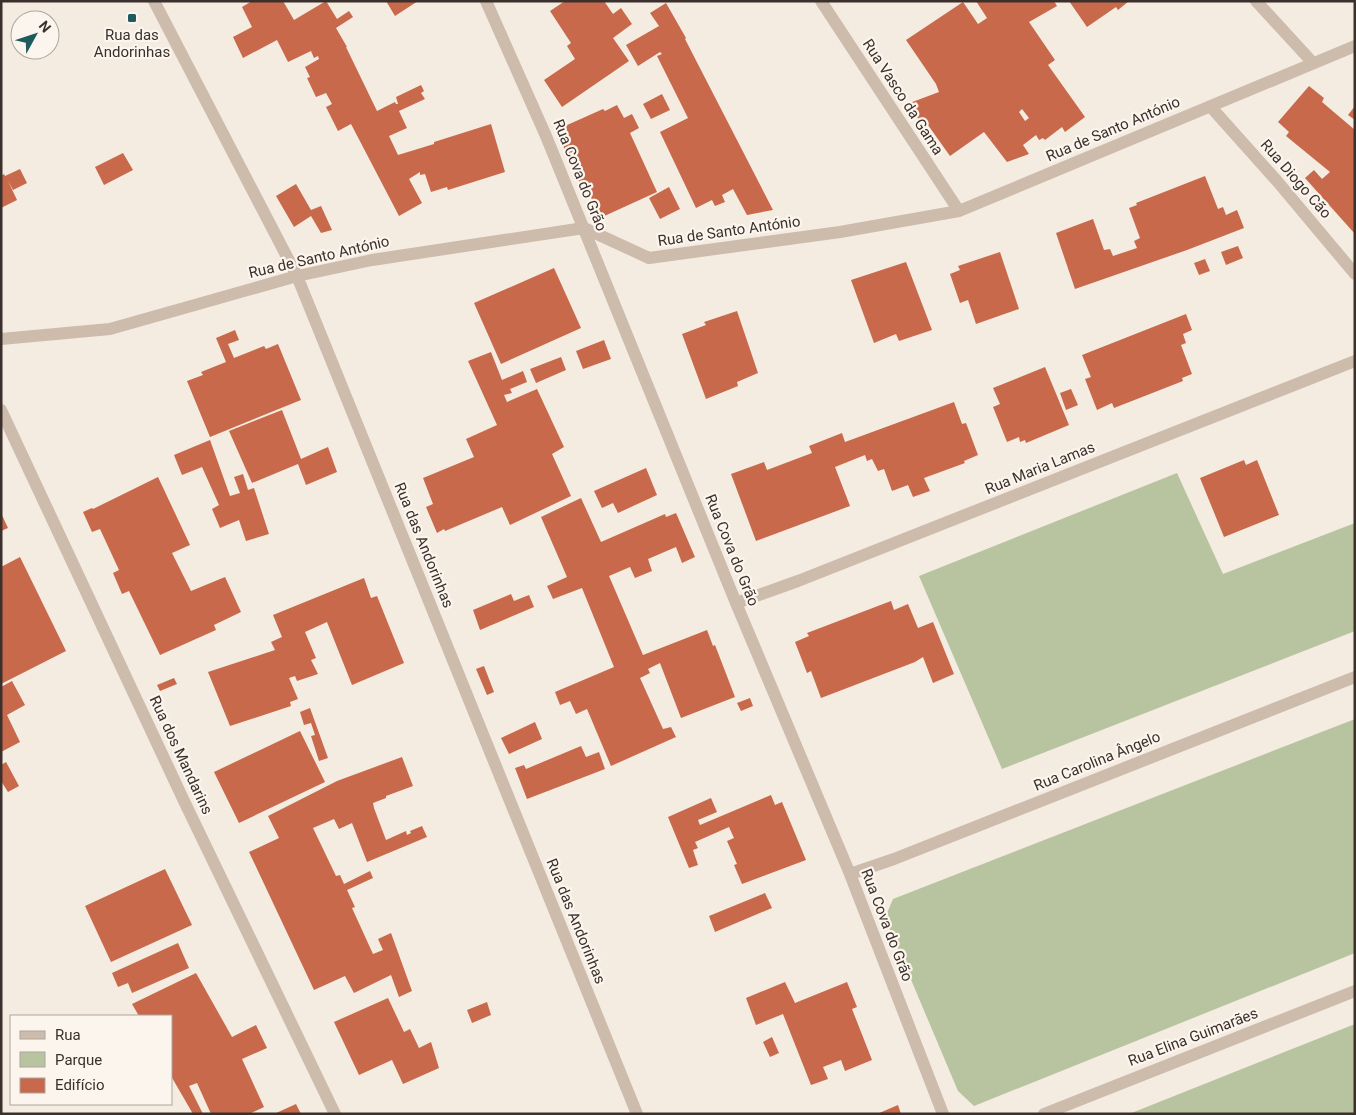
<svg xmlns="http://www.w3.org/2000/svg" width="1356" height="1115" font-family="Roboto,sans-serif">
  <rect width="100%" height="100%" fill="#f4ebe1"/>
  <path fill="#b8c4a0" d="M1177,473L1223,574L1355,523V631L1002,769L919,576Z
    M1355,719V953L974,1106L958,1091L885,918L893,899Z
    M1355,1024V1114H1129Z"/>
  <path fill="#c8694b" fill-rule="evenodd" d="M252,1H283L294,20L326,1L337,19L349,11L353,17L336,28L347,47H346L377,111L395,102L396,104H398L396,97L421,85L424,91L421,93L425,99L399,111L407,128L389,136L398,155L434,144V142L491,124L505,172L448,190L447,187L431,192L425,174L420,175V172L409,179L422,203L399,216L351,124L338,131L326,107L332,104L326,93L316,97L307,78L310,77L305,67L319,59L318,56L314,58L311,51L288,62L277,40L243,58L233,37L252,27L242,7Z
    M386,1H418L395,16Z
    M565,1H604L613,14L621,8L632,24L613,38L629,61L562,107L544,80L575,59L567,46L571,43L550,11Z
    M976,1H1054L1057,6L1029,22L1055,60L1048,65L1085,117L1065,132L1062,127L1045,140L1043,138L1039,140L1036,135L1023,145L1029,154L1007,162L984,132L950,156L923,118L920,121L907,104L939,92L936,84L906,40L963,2L978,24L987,18ZM1022,109L1029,118L1025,121L1019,112Z
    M1069,1H1129L1118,10L1116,7L1087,27Z
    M666,3L686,38L685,39L773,210L747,215L733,189L722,195L725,202L715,206L712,200L696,208L660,132L688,118L657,56L662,54L660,52L638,66L626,45L659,26L650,13Z
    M1309,86L1324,98L1322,102L1355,130V234L1305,178L1314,170L1322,179L1330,172L1286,136L1289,132L1278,122Z
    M662,94L670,110L651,119L643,104Z
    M617,105L624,118L632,114L639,128L630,133L657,192L600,218L587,188L583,190L556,130L603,109L605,111Z
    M1355,106V120L1348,115Z
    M123,153L133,170L104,185L95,167Z
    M20,169L27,183L13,190L8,181L17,200L1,208V176L4,174L5,176Z
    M1205,176L1218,209L1223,207L1226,215L1237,210L1244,228L1187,250L1075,289L1056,233L1093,219L1104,250L1110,249L1113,256L1137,248L1134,241L1140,238L1129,208L1137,205L1136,203Z
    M296,184L311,210L321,206L332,230L321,233L311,216L294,227L276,196Z
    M669,187L680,209L660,219L649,198Z
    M1238,246L1243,258L1226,265L1221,252Z
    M1000,252L1019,309L976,324L968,300L960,303L950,274L960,270L958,266Z
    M1205,259L1210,271L1199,275L1194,263Z
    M906,262L932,330L899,341L896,334L874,343L851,280Z
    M554,268L581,328L501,364L474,303Z
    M737,311L758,373L737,382L738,386L706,399L682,334L706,325L704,322Z
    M1186,314L1192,330L1183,334L1186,343L1181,345L1192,374L1182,378L1183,381L1114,408L1112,403L1097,410L1085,379L1091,377L1082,355Z
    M235,330L239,340L228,344L234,358L264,346L266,349L278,344L301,400L210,437L187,381L203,375L201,372L226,362L216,338Z
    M604,340L611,359L583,369L576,351Z
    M491,352L502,380L523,371L527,382L510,389L512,393L504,395L507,402L537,389L564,447L552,454L571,496L510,525L502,507L445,531L444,529L437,533L426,507L433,504L423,478L474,457L466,439L497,425L468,361Z
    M561,357L566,370L536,383L530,369Z
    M1045,367L1069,425L1026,443L1025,440L1020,442L1019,437L1007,442L993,407L1000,404L993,388Z
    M1071,389L1078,405L1066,410L1060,393Z
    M954,402L962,424L966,423L978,455L964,461L965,463L924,478L930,491L913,497L908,485L892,491L884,469L878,471L872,459L867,461L865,455L835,467L850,506L756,541L731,474L764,462L767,470L812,453L809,446L842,433L845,442Z
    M282,410L301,459L328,447L337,472L306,485L298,464L252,483L229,431Z
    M210,440L230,496L240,493L234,477L243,474L248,490L254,488L269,534L246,541L239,520L220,528L212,509L219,505L202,467L182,475L174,455Z
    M1244,460L1246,465L1257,460L1279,515L1224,537L1200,478Z
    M646,468L657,495L618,513L613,503L602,508L594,491Z
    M158,477L190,545L172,553L191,591L225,577L241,612L214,625L216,630L160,655L129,591L122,594L113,573L119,570L100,529L92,532L83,512L92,508L93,509Z
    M581,498L601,542L665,514L666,517L676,513L695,557L682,563L676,547L648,559L652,571L635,578L630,567L609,576L643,655L707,630L713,646L715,645L735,697L681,718L660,663L648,669L650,673L640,678L663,729L671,727L676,737L611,766L587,709L576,714L570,701L560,705L555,692L614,667L582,588L553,599L547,586L567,577L541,517Z
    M1,513L8,528L1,531Z
    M20,557L66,651L1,684V567Z
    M364,578L371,598L377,596L404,663L352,685L327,622L305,632L316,658L311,660L318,674L297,681L295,676L289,678L298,699L290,702L291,706L230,726L208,672L275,650L271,642L282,637L273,615Z
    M511,594L514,601L529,595L534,607L480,630L473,610Z
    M891,601L894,610L908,604L918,628L933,622L954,674L933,683L923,657L915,662L821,698L811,671L807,673L795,642L809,636L807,633Z
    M484,666L494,692L487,695L476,669Z
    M174,678L177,684L160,691L157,685Z
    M12,681L25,705L7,715L20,742L1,752V687Z
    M750,698L753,706L741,711L737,703Z
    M310,708L328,758L319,761L311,736L315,735L311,723L304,725L300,712Z
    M535,722L542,739L509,754L501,738Z
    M300,731L325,782L239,823L214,772Z
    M581,746L586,757L599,752L605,769L527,799L515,768L524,765L526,769Z
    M402,757L413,786L386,796V798L373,803L374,808L386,840L406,831L407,835L411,833L410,831L422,826L427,837L367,862L352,823L339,829L334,819L313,828L336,876L340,875L344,884L370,871L373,878L347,890L355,907L352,908L373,954L383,950L378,939L391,933L412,991L399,997L391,975L354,993L345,976L314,990L249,852L279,838L268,816L337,781Z
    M6,762L19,786L8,792L1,781V765Z
    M771,795L775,805L782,802L806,860L742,884L734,865L737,864L727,841L734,838L729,827L695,842L698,848L693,850L698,865L689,868L668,817L711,798L717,812L698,820L700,825Z
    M165,869L192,925L111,962L85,906Z
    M765,893L772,908L715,932L709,916Z
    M178,943L189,968L132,993L128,983L118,987L112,973Z
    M196,973L232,1037L256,1025L267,1048L242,1059L264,1107L249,1114H211L197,1083L189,1086L203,1114H193L171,1076V1016H139L132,1004Z
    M785,982L795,1003L847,982L857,1007L852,1009L872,1060L845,1071L841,1060L823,1067L828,1079L811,1085L783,1014L756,1025L746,998Z
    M388,998L404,1032L410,1029L419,1048L431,1042L439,1068L403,1084L392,1060L359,1075L334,1022Z
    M487,1002L491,1015L472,1023L467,1010Z
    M772,1037L779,1053L770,1057L763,1042Z
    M296,1104L301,1114H274Z
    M898,1105L901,1114H877Z"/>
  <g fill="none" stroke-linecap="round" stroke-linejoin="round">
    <path stroke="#cdbbac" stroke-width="12" d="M154,1L297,276L637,1114
      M486,1L546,136L736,603L850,874L943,1114
      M821,1L959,211
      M1256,1L1313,63
      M1210,106L1277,181L1355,274
      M1,339L110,329L297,276L372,260L584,228L649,258L840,232L959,211L1355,46
      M1,410L184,801L335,1114
      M736,603L798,581L1355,361
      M850,874L894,859L1355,677
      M1044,1114L1355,991"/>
  </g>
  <rect fill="#1f5a5e" stroke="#fbf5ee" stroke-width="2" x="127" y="13" width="10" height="10" rx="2.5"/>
  <g text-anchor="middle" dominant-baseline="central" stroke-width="4.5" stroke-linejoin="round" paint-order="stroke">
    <g font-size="15" fill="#3b302b" stroke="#fbf5ee">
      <text x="132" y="35">Rua das<tspan x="132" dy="17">Andorinhas</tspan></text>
    </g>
    <g font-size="15" fill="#3b302b" stroke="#fbf5ee">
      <text transform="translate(903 97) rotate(57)">Rua Vasco da Gama</text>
      <text transform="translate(1113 129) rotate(-23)">Rua de Santo António</text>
      <text transform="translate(580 175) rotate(68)">Rua Cova do Grão</text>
      <text transform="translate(1296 179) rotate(49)">Rua Diogo Cão</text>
      <text transform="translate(729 231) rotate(-8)">Rua de Santo António</text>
      <text transform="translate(319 257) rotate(-13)">Rua de Santo António</text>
      <text transform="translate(1040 468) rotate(-22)">Rua Maria Lamas</text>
      <text transform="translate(424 545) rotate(68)">Rua das Andorinhas</text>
      <text transform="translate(732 550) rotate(68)">Rua Cova do Grão</text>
      <text transform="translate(181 755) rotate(65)">Rua dos Mandarins</text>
      <text transform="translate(1097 761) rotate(-22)">Rua Carolina Ângelo</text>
      <text transform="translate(576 921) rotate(68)">Rua das Andorinhas</text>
      <text transform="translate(887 925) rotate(69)">Rua Cova do Grão</text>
      <text transform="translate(1193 1037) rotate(-21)">Rua Elina Guimarães</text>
    </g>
  </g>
  <rect width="1356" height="1115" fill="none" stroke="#3b302b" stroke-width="5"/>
  <rect x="10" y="1015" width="162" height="90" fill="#fbf5ee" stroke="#aea6a0"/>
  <rect x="20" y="1031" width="25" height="8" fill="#cdbbac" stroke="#aea6a0"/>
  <text x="55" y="1040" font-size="15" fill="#3b302b">Rua</text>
  <rect x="20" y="1052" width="25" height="15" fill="#b8c4a0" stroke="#aea6a0"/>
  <text x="55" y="1065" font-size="15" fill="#3b302b">Parque</text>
  <rect x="20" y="1078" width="25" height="15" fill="#c8694b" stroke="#aea6a0"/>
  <text x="55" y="1090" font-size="15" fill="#3b302b">Edifício</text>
  <g transform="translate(35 35) rotate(50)"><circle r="24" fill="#fbf5ee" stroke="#aea6a0"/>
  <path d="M0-4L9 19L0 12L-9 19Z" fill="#1f5a5e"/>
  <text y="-8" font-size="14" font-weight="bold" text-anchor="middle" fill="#3b302b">N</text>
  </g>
</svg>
